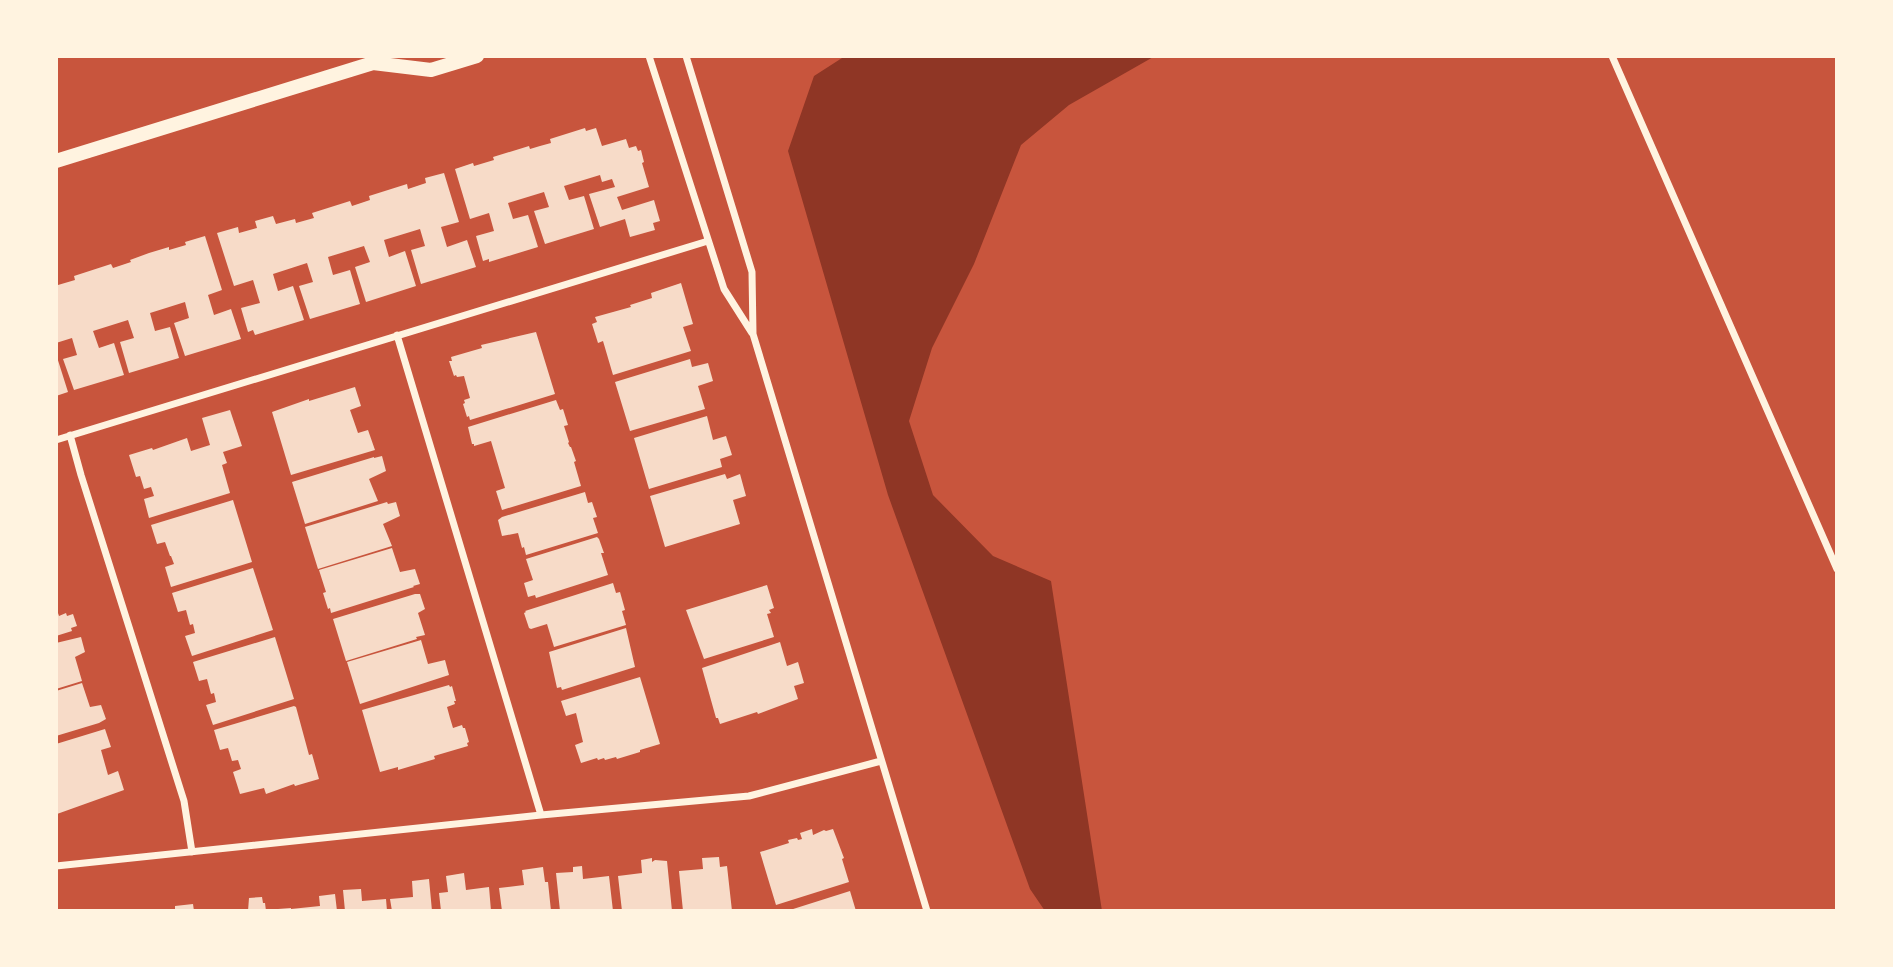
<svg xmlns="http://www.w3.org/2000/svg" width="1893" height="967" font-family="'Exo 2',sans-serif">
  <rect width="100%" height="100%" fill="#c8553d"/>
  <path fill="#8f3625" d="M849,56H1155L1069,105L1021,145L974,264L932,348L909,421L933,495L993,556L1051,581L1102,911H1045L1030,889L888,495L788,151L814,76L842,58Z"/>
  <path fill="#f7dbc8" d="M585,128L586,131L596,128L602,146L626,139L629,148L636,146L638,151L641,150L644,162L642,163L649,187L617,197L622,210L654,200L660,221L653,223L655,230L630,237L625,219L600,227L589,194L615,187L612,179L602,182L600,175L564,186L569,200L584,196L594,229L545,244L534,211L549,207L544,192L508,203L513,219L528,215L538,247L489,262V259L483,261L476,236L494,231L489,213L470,219L455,169L473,163L474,166L494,160L493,157L529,146L530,149L540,146L551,143L550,139Z
    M444,173L459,222L441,227L447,247L467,240L476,267L421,284L411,250L425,246L420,229L384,240L389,257L405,251L416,286L366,302L355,267L370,262L364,246L328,257L333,275L350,270L360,304L310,319L299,286L313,282L307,263L273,274L278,291L293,286L304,320L255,335L253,330L248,332L241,308L260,303L253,280L234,286L217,233L238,227L239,233L257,228L255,221L273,216L276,224L295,219L296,223L314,218L312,213L350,201L352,206L370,200L369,196L407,184L408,189L426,183L425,178Z
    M205,236L222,290L208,295L214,315L231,309L241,339L185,356L174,323L189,318L185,302L166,308L150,313L155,331L170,327L179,358L129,373L120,342L134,338L128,320L93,331L99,348L114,343L124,375L74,390L63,359L77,355L72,338L56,343V280L58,285L75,280L74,276L111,264L113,268L131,262L130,260L149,253L169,247V250L186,245L185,242Z
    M681,283L693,324L683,327L691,351L613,375L603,341L598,343L592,324L597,322L595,317L631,307L630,305L652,298L651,293Z
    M536,332L555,394L470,420L469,416L467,417L463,404L465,403L464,400L470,398L464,376L457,377L456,375L454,376L449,361H452L451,357L482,348L481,345Z
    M56,354L68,392L56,396Z
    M690,359L692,367L708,363L713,381L698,386L705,409L630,431L615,382Z
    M355,387L361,406L350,410L358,433L368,430L375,450L291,475L272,412L309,399V401Z
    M556,400L560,410L563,409L568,425L564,426L569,442L568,443L570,447H571L576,461L574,462L581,486L502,510L496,491L505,488L491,441L474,446V444H472L468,427Z
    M230,410L242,446L223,452L227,463L222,465L230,493L149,518L144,499L154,496L151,487L144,489L140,476L136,477L129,455L152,448L153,450L187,438L191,451L210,445L202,418Z
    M707,416L713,440L726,436L732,455L720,459L722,467L649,489L634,438Z
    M382,456L386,471L369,479L378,501L305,524L292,482L374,457V458Z
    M725,474L727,479L740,474L746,496L733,500L740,524L665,547L650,496Z
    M585,492L588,503L592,502L597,517L593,518L598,533L526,555L524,547L522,548L518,533L502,536L498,520L502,517Z
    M233,500L252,562L171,587L165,567L174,564L171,556H170L165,542L157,544L151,525Z
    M387,502L388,504L396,502L400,516L383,524L392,546L318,569L305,527Z
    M597,537L599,539L604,553H601L608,575L536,598L535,595L528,597L524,583L533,580L526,559Z
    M392,548L400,572L415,569L420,584L413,586L414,587L331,613L330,608L328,609L323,593L326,592L319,570Z
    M253,568L273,630L192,656L185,636L195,633L193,624L190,625L186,610L178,612L172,593Z
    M613,583L616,593L620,592L625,610L622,611L626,625L554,647L547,624L531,629L529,628L524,613L526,612L525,611Z
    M767,585L774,608L769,610L771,613L767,614L774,637L704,659L686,610Z
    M415,594H420L425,609L418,613L425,635L416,637L417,639L346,661L333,619Z
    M56,607L59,616L66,613L67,616L73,614L77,626L71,628L72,631L56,636Z
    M626,628L635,667L562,690L561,687L557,688L549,652Z
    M81,637L85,652L75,657L82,681L56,689V643Z
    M275,637L294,699L213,725L206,705L216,702L214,693L211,694L207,679L199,681L193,662Z
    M421,640L428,664L445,660L449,675L360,704L347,662Z
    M780,642L787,666L798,662L804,683L794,686L798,699L758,714L757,712L720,724L718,718H716L702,668Z
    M640,677L660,744L640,750V752L617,759L616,757L605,760L604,758L598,760L597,758L581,763L575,745L583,742L576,713L566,716L561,701Z
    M82,683L90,707L101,705L106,719L99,723L56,736V691Z
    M449,685L450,687L452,686L456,701H454L455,704L447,707L450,718L453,728L462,725L463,728H465L469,742L467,743L468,746L434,756L435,759L398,770V767L380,772L362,710Z
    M294,706L296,707L309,755L312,754L319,779L295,786L294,784L266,794L264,788L240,794L233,772L241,769L238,760L232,761L228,748L220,750L214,730Z
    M105,729L111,747L101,750L108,775L118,771L124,790L57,814L56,744Z
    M812,829L813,835L824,830L826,831L833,829L844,858L842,859L849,882L776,905L760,852L789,843L788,840L797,838L798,840L802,839L800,833Z
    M719,857L720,867L727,866L732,911H683L679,871L703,869L702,858Z
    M652,858V862L655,860L667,861L672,911H622L618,876L642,873L641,860Z
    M582,866L583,879L609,876L613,911H560L556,873L573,872V867Z
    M543,867L545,882H548L551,911H502L499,888L524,885L522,870Z
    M464,873L466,890L489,887L491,911H441L439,893L448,892L446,876Z
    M429,879L432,911H392L390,899L413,897L412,881Z
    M361,889L362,901L386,899L387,911H345L343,890Z
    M850,891L856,911H790V910Z
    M335,894L337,911H278V909L291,908V909L320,906L319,896Z
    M262,897L263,903H265L266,911H248L249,898Z
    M193,904L194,911H175V906Z"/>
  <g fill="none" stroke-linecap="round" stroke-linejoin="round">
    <path stroke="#fff3e0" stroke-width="7" d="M649,56L724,289L752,333
      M686,56L752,272L753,334L927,911
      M1612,56L1837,569
      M397,335L541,815
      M70,435L81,475L184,801L192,852
      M56,440L708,241
      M56,866L541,815L749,796L881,761"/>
    <path stroke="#fff3e0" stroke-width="14" d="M373,63L431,70L477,56
      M56,161L373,63L382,56"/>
  </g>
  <rect width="1893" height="967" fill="none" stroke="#fff3e0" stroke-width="116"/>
</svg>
